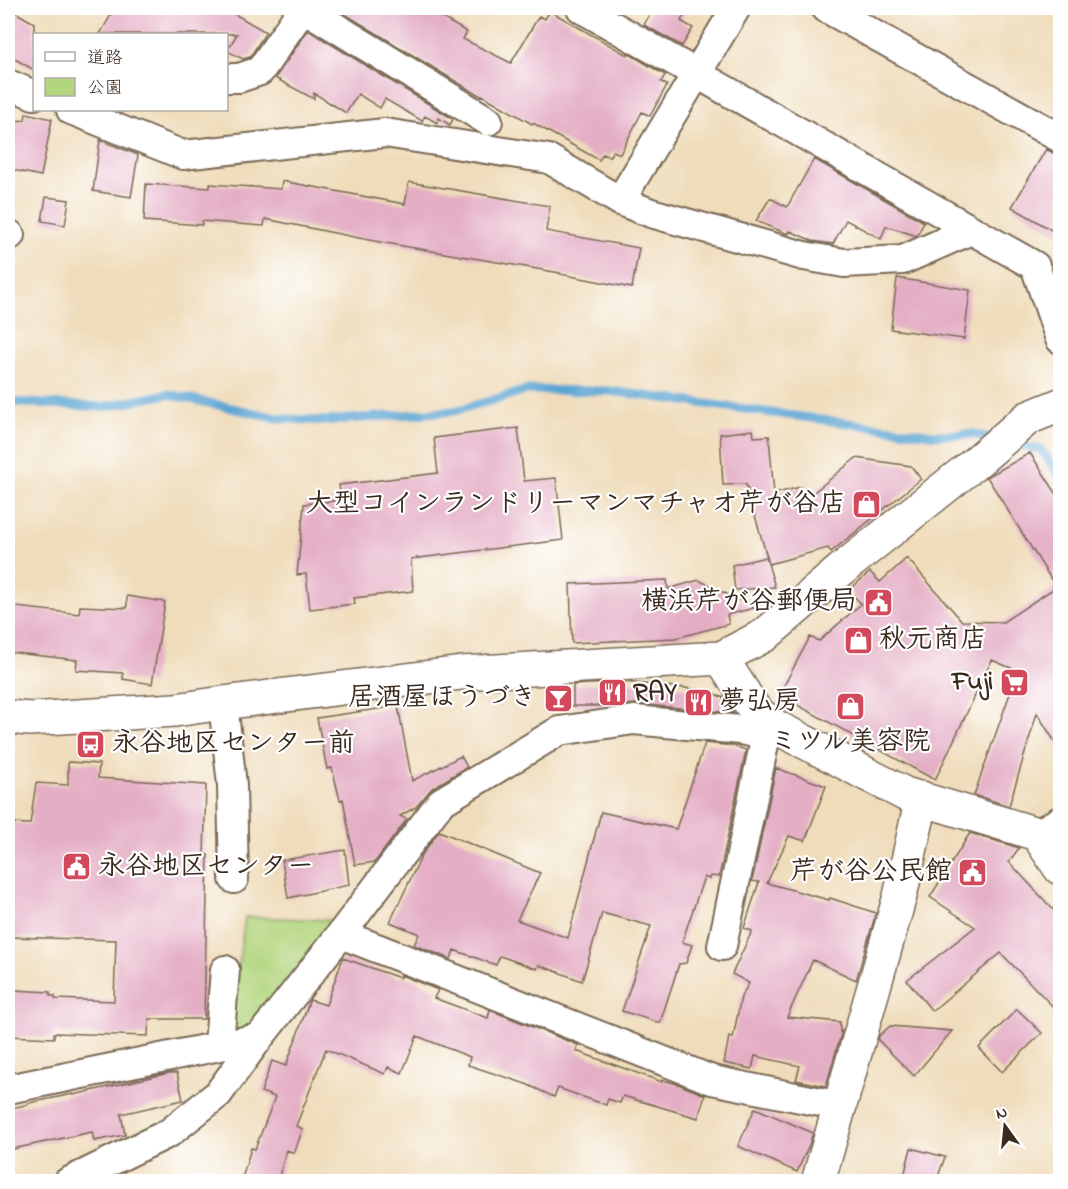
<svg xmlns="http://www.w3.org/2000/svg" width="1068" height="1189" font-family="'Indie Flower','Klee One',sans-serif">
  <rect width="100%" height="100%" fill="#fff"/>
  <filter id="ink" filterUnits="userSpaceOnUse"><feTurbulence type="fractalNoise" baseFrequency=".0167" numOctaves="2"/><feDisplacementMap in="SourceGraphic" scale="12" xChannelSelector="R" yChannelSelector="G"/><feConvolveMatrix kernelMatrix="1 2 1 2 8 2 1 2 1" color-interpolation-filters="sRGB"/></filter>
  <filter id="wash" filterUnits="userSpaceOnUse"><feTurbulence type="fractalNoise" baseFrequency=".008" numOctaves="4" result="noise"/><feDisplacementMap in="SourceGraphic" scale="24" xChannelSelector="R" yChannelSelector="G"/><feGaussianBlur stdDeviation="1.35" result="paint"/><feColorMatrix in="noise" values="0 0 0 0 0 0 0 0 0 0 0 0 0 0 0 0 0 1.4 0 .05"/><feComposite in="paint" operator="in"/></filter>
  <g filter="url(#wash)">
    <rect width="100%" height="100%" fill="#efdcba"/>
    <path fill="#b2d57d" stroke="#76804e" stroke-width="1.5" d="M245,917L334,920L253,1030L229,1033Z"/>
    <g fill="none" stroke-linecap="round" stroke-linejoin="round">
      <path stroke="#5ca5d3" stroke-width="9" d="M8,402L103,407L168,394L277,418L322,421L455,411L527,390L610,391L936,435L973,434L991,438
        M1010,443L1041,450L1060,476"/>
    </g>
    <g id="blocks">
      <path fill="#e4aec5" d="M8,8L34,23V70L8,55Z
        M115,8H224L266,32L250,57L243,59L227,51L237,34H100Z
        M335,8H425L467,32L463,39L511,63L539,16L545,19L550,11L627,55L628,53L665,75L661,82L667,85L650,116L642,112L620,154L613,151L609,157L603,154L599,160L533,123L532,124L482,95L481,96L470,90Z
        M653,8H688L681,21L693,28L682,46L644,25Z
        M308,30L453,119L450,125L439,118L437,123L425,116L422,121L385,99L380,108L358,94L346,113L314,93V99L275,78Z
        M26,113L52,119L41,176L8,169V154L14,121L25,120Z
        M100,140L138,155L131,197L93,191Z
        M1046,149L1053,153L1060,154V235L1012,207Z
        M814,159L924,222L917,236L886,226L881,239L846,220L833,244L813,241L790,231L788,234L756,221L770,198L787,207Z
        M282,181L405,204L409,182L550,206L546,231L639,248L632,288L560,274V273L374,241L265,219L264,226L202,221V225L144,221L146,184L210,188V184L281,189Z
        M46,197L69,200L65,225L42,221Z
        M897,278L970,290L964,339L891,329Z
        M518,428L524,481L556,478L563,540L411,559L413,591L354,598L355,604L310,609L306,574L297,575L304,504L341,500L339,485L438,473L434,438Z
        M753,430L754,437L769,436L774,494L800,487L803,501L856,458L911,466L921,479L831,552L828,548L769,564L746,484L723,485L720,434Z
        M1030,453L1060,499V750L1037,713L1009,806L974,795L1018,671L992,660L935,780L779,695L810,637L819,641L861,604L849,590L870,572L880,582L907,558L962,621L1003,622L1056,587L987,477Z
        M766,557L775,587L735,590L732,565Z
        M667,580L668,589L699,580L754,608L727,615L729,624L676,638L572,643L570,584Z
        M127,596L165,602L152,684L123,679V673L76,670L77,660L8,652V606L79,614L80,606L127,608Z
        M623,682L686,688L715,694L724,698L734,713L635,704L618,706H573V685Z
        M398,706L412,781L461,756L467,767L432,788L416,807L400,816L407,819L375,862L355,865L343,799L340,800L332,768L327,769L317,718Z
        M705,743L734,746L746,750L719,877L710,876L709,879L704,877L682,942L692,945L686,963L679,964L660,1023L622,1011L651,926L602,913L582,981L539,965L537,969L500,956L496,965L454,950L451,959L414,945L419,934L390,922L422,855L439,831L540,873L517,920L568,938L601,812L676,829Z
        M68,762L99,764L98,778L206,785L204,855H208L204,1019H149L148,1036L54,1033V1038L8,1036V992H14V990L50,992V996H55V999L114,1001L116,940L8,937V823L30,824L36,783L68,785Z
        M776,768L826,786L805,841L789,836L767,883L829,900L830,898L876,913L856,980L813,960L787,1017L840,1022V1032L842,1031L826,1086L796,1080L800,1066L755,1056L752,1069L724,1063L729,1037L733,1038L741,997L749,983L732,974L752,931L744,928L759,882L752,881Z
        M970,833L1019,848L1009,862L1060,917V1014L1001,953L932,1011L907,980L975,927L930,897Z
        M345,850L349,885L288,898L282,860Z
        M343,958L400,978L401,975L438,990L434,998L488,1018L490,1010L578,1045L576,1051L662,1082V1080L678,1084L705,1095L698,1118L623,1096L620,1103L608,1099L606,1105L558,1088L554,1097L526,1084L468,1065L470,1057L417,1036L402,1073L388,1067L385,1074L326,1049L296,1126L303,1129L294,1153L287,1150L277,1182H241L251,1148L255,1149L275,1097L261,1092L272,1061L286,1066L309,1002L310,1000L326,1005Z
        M1017,1009L1042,1033L1002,1072L979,1048Z
        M890,1026L952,1031L914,1076L878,1040L879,1036Z
        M169,1073H177L183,1100L121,1114L125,1135L94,1141L92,1132L8,1150V1109L29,1104V1103L73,1094V1095Z
        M755,1108L813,1133L809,1145L797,1172L738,1146Z
        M911,1148L945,1157L936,1182H918L904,1176Z"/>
    </g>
  </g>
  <g filter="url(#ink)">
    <use href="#blocks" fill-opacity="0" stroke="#7a6855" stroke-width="1.5"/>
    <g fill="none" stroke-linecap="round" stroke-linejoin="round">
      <defs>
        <path id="minor" d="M304,8L488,121
          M581,8L1035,266L1060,339
          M826,8L1060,138
          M226,78H239L260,71L303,8
          M8,84L34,95
          M71,110L183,155L385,133L549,159L620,201L651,213L804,256L844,263L903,260L971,230
          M620,201L736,8
          M8,235H10
          M223,703L232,785L234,879
          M1037,834L1060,821
          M341,934L712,1080L840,1106
          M722,946L766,735
          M219,1045L225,970
          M8,1089L259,1038
          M68,1182L169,1133L218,1094L259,1038L341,934L441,802L559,731L634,720L740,730L766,735L776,727"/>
        <path id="tertiary" d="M721,658L756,712L776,727L905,794L1037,834L1060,868
          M8,717L30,719L175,710L223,703L462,673L721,658L765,635L842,569L974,464L1028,418L1060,405
          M818,1182L900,896L922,798"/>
      </defs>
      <use href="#minor" stroke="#7a6855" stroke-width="32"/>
      <use href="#tertiary" stroke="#7a6855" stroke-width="36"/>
      <use href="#minor" stroke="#fff" stroke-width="28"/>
      <use href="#tertiary" stroke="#fff" stroke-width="33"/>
    </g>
  </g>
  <defs>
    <symbol id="shop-square" viewBox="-11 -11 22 22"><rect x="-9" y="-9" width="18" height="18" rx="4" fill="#d1495b" stroke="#fff"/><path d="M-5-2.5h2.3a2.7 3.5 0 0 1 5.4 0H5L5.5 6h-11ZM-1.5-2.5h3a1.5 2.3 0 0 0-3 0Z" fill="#fff"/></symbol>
    <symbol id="civic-square" viewBox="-11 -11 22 22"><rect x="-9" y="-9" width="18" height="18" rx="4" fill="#d1495b" stroke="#fff"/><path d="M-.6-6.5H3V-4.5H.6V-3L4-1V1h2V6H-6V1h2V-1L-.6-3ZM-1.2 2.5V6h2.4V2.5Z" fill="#fff"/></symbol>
    <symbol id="supermarket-square" viewBox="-11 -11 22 22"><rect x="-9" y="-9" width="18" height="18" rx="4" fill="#d1495b" stroke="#fff"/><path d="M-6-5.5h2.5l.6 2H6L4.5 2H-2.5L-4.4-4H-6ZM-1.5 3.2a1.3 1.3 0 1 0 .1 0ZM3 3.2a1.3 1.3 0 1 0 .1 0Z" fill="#fff"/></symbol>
    <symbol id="restaurant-square" viewBox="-11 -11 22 22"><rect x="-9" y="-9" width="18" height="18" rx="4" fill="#d1495b" stroke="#fff"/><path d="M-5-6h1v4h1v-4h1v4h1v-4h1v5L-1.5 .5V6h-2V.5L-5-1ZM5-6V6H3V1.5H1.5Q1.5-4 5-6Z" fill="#fff"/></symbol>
    <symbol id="bar-square" viewBox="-11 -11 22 22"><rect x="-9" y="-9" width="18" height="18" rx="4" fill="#d1495b" stroke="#fff"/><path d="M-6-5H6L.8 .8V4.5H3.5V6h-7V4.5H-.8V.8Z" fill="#fff"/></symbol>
    <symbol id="bus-square" viewBox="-11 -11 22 22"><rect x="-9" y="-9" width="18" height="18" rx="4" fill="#d1495b" stroke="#fff"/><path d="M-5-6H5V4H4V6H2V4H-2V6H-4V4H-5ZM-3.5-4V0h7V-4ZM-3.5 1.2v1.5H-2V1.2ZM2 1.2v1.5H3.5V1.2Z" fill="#fff"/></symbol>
  </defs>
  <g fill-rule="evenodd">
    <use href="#shop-square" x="850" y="488" width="33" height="33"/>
    <use href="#civic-square" x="862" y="586" width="33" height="33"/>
    <use href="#shop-square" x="842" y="624" width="33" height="33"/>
    <use href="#supermarket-square" x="998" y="666" width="33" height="33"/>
    <use href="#restaurant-square" x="596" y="676" width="33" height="33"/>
    <use href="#bar-square" x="542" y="682" width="33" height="33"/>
    <use href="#restaurant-square" x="682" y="686" width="33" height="33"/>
    <use href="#shop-square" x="834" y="690" width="33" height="33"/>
    <use href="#bus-square" x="74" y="728" width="33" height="33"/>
    <use href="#civic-square" x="60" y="850" width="33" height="33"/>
    <use href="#civic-square" x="956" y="856" width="33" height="33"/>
  </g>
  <g text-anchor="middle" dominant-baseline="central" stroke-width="4.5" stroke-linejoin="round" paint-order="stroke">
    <g font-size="27" font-weight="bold" fill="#3b2a1e" stroke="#fff" text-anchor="end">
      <text x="846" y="504">大型コインランドリーマンマチャオ芹が谷店</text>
      <text x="857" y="602">横浜芹が谷郵便局</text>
      <text x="879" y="640" text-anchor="start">秋元商店</text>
      <text x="993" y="682">Fuji</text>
      <text x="633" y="693" text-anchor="start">RAY</text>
      <text x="537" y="698">居酒屋ほうづき</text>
      <text x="719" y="702" text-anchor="start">夢弘房</text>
      <text x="850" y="742" text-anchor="middle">ミツル美容院</text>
      <text x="112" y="744" text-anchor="start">永谷地区センター前</text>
      <text x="98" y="867" text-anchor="start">永谷地区センター</text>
      <text x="952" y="872">芹が谷公民館</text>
    </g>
  </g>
  <rect width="1068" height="1189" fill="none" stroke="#fff" stroke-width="30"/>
  <rect x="33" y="33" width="195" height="78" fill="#ffffff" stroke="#b1aaa5" stroke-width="1.5"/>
  <rect x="45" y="52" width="30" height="9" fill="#ffffff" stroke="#b1aaa5" stroke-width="1.5"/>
  <text x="87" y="63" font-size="18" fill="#3b2a1e">道路</text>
  <rect x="45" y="78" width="30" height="18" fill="#b2d57d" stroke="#b1aaa5" stroke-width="1.5"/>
  <text x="87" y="93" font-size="18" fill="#3b2a1e">公園</text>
  <g transform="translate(1005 1126) rotate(345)" stroke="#ffffff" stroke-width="4.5" paint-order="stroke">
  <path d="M0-4.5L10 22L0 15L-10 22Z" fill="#3b2a1e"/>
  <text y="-9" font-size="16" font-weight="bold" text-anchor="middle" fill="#3b2a1e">N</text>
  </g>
</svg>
